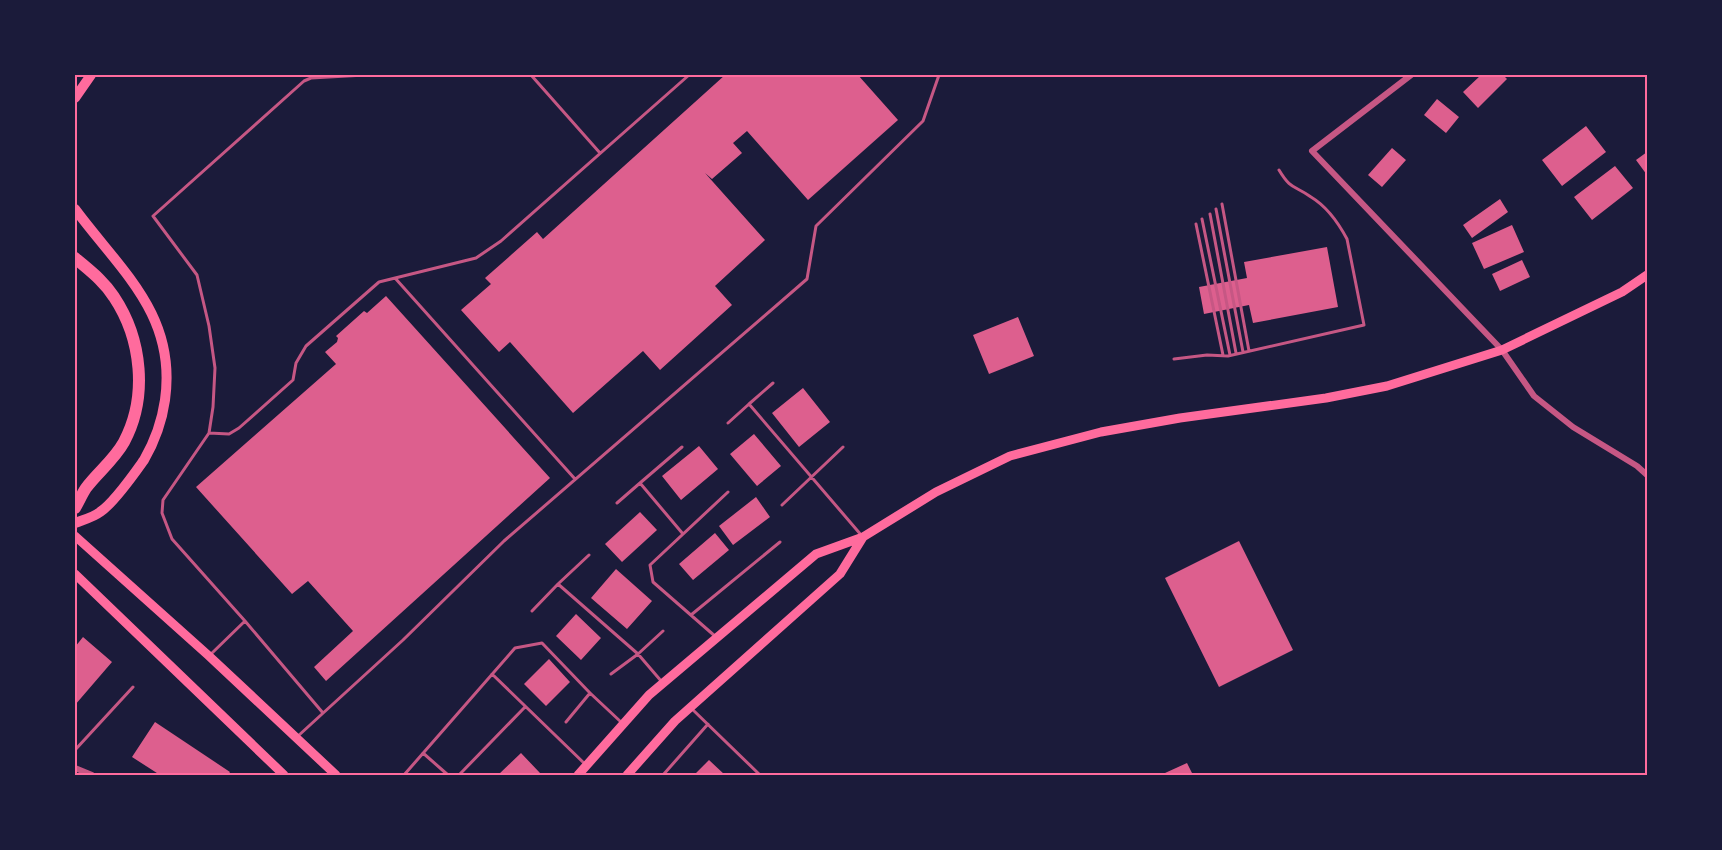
<svg xmlns="http://www.w3.org/2000/svg" width="1722" height="850" font-family="Merriweather,serif">
  <rect width="100%" height="100%" fill="#1b1b3a"/>
  <path fill="#dd5f8e" d="M725,75H858L898,120L808,200L747,131L733,143L742,153L712,179L705,173L765,240L715,286L732,305L660,370L643,351L573,413L510,342L499,352L461,310L491,284L485,278L537,232L543,239Z
    M1481,75H1503L1507,79L1478,108L1463,92Z
    M1437,99L1459,117L1446,133L1424,115Z
    M1586,126L1606,152L1562,186L1542,160Z
    M1392,148L1406,160L1382,187L1368,175Z
    M1647,152V175L1636,160Z
    M1615,166L1633,188L1592,220L1574,197Z
    M1500,199L1508,212L1472,238L1463,225Z
    M1512,225L1524,252L1484,269L1472,243Z
    M1327,247L1338,307L1253,323L1249,305L1204,314L1199,287L1247,278L1244,262Z
    M1522,260L1530,277L1500,291L1492,274Z
    M386,296L550,478L326,681L314,667L353,631L308,581L292,594L196,487L336,364L325,352L337,342L338,338L336,336L364,311L367,313Z
    M1018,317L1034,356L989,374L973,335Z
    M803,388L830,422L799,447L772,413Z
    M754,434L781,466L757,486L730,454Z
    M699,446L718,469L681,500L662,476Z
    M756,497L770,517L733,545L719,526Z
    M640,512L657,530L622,562L605,544Z
    M715,533L729,550L693,580L679,564Z
    M1239,541L1293,650L1219,687L1165,578Z
    M616,569L652,601L627,629L591,598Z
    M576,614L601,638L581,660L556,636Z
    M83,637L112,662L75,705V647Z
    M549,659L570,682L546,706L524,684Z
    M155,722L230,772L228,775H160L132,757Z
    M521,753L540,773L539,775H498Z
    M709,760L725,775H694Z
    M1187,763L1193,775H1166L1165,773Z"/>
  <g fill="none" stroke-linecap="round" stroke-linejoin="round">
    <path stroke="#c65784" stroke-width="3" d="M531,75L600,153
      M1222,204L1249,351
      M1216,209L1243,352
      M1210,214L1236,353
      M1202,219L1230,355
      M1196,224L1223,355
      M395,278L575,479
      M1174,359L1207,355L1228,356L1364,325L1347,239C1339,224 1326,206 1311,197C1294,185 1291,190 1279,170
      M773,383L749,404L862,536
      M728,423L749,404
      M209,433L229,434L239,428L293,380L296,363L306,346L379,282L476,258L501,241L689,75
      M682,447L640,483L683,534
      M617,503L640,483
      M782,505L843,447
      M589,555L558,584L638,654L662,682
      M532,611L558,584
      M691,615L780,542
      M245,621L323,713
      M716,637L653,582L650,565L728,492
      M211,654L245,621L172,539L162,513L163,500L209,433L213,407L215,368L209,326L197,275L153,216L304,81L311,78L365,75
      M492,674L585,764
      M611,674L638,654L663,631
      M692,709L760,775
      M566,722L590,693
      M298,736L403,640L504,541L807,279L816,226L923,121L939,75
      M75,750L133,687
      M423,753L448,775
      M404,775L515,648L542,643L590,693L621,722
      M459,775L525,707
      M663,775L708,724"/>
    <path stroke="#c65784" stroke-width="6" d="M1411,75L1312,151L1502,350L1534,396L1573,427L1637,466L1647,475
      M75,768L92,775"/>
    <path stroke="#ff6b9d" stroke-width="9" d="M75,536L209,656L336,775
      M75,574L284,775
      M578,775L649,695L816,554L863,537L936,492L1010,456L1101,432L1180,418L1326,398L1387,386L1502,350L1622,292L1647,275
      M627,775L675,721L840,574L863,537"/>
    <path stroke="#ff6b9d" stroke-width="10" d="M75,98L91,75
      M75,209C121,271 177,315 165,400C162,421 155,441 144,460C134,474 114,503 100,512C94,517 83,520 75,523"/>
    <path stroke="#ff6b9d" stroke-width="12" d="M75,258C89,270 104,281 114,297C142,339 148,397 124,442C114,460 98,472 86,488C82,494 79,501 75,508"/>
  </g>
  <rect width="1722" height="850" fill="none" stroke="#1b1b3a" stroke-width="153"/>
  <rect x="76" y="76" width="1570" height="698" fill="none" stroke="#ff6b9d" stroke-width="2"/>
</svg>
